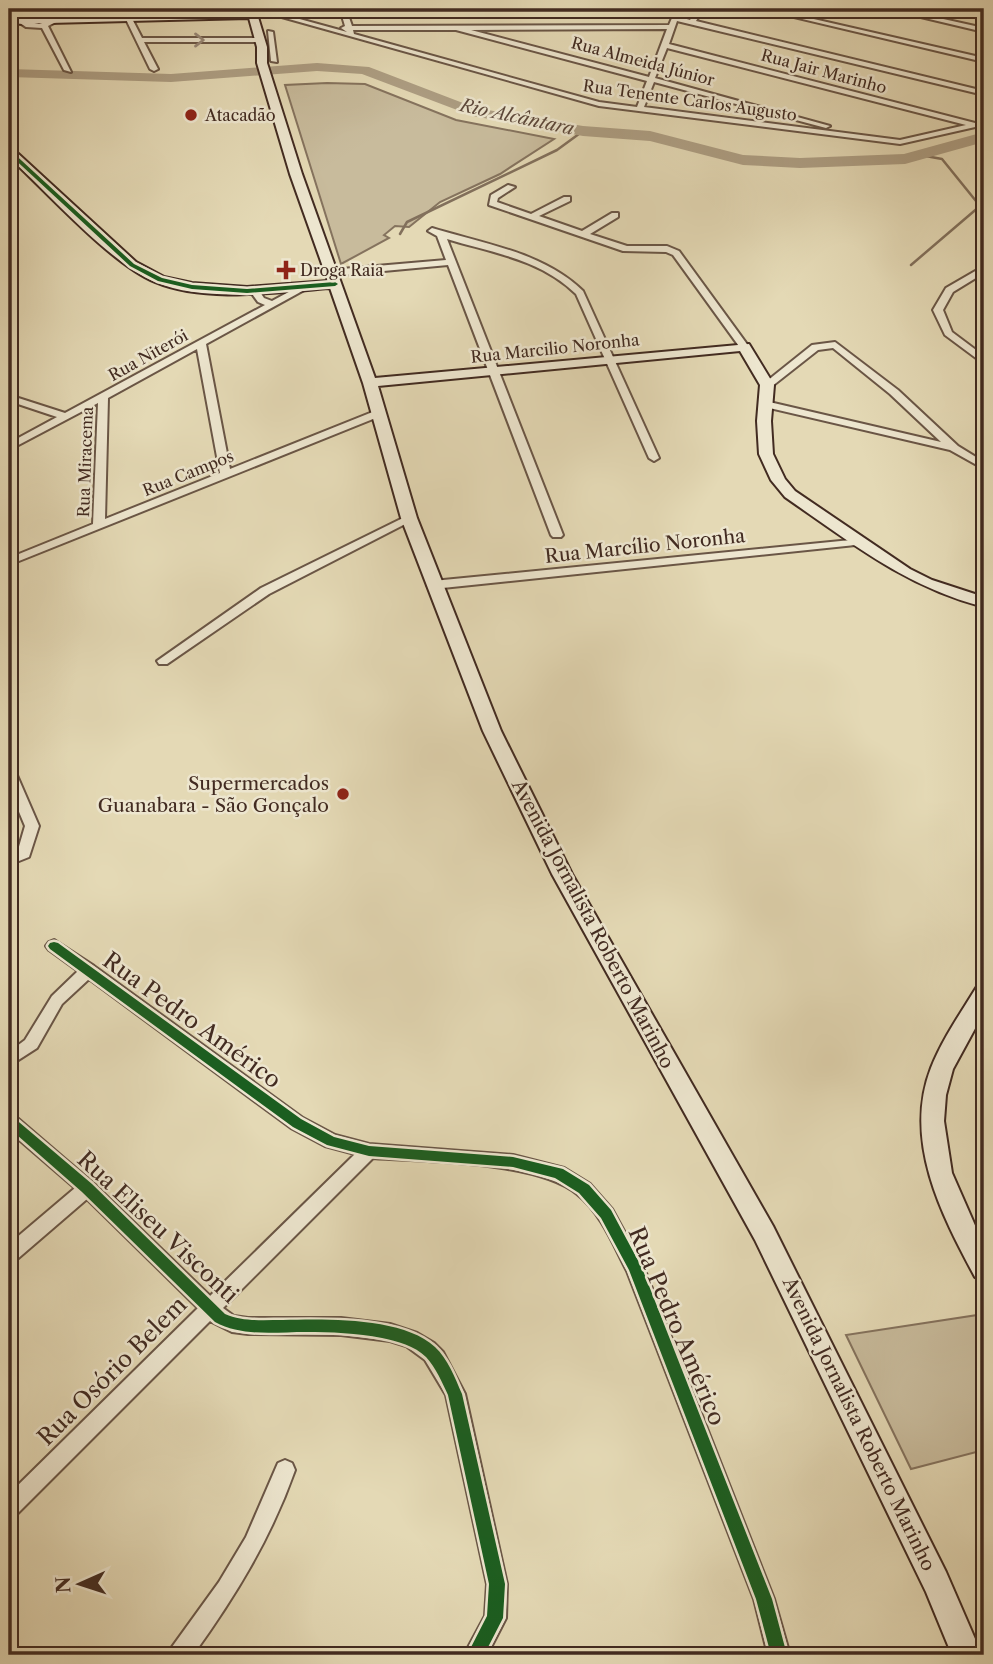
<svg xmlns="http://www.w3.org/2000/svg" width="993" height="1664" font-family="'Libre Caslon Text',serif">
  <rect width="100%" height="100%" fill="#e4d9b5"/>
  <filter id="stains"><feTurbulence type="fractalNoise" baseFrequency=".00286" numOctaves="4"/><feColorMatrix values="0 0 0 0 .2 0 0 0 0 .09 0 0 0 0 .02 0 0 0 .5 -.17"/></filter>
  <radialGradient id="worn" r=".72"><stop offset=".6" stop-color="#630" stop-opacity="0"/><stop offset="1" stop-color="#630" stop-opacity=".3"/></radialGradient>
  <path fill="#c8bb9c" stroke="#85735e" stroke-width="2" d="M327,83L365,84L456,120L554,139L500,174L440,202L409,227L395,226L384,235L389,238L341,264L285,85Z
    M984,1314V1450L911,1469L846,1335Z"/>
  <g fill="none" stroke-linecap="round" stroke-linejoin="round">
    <path stroke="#82705c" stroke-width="2.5" d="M400,234L407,222L557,150L583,131
      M911,265L980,206L942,159L920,155"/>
    <path fill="#ad9e83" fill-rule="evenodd" d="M317,63L369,67L476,108L583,126L650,131L743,155L800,158L904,154L984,132V142L905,164L800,168L743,165L650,141L583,136L473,116L362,74L317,71L171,82L9,77V69L171,74Z"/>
    <defs>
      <path id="street" d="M121,9H127L142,38H260L263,40L260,42H144L158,69L154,71L150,69Z
        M340,9H346L352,26L669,25L672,18L661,9C669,9 679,17 690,20L697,9H703L696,21L984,91V95L677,21L669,44L975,123L984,121V125L900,144L599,106L271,14L274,12L347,32L341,28L345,26ZM667,29L649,77L471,30ZM353,30H456L647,81L637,107L599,102L354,34ZM667,48L966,125L900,140L644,107L654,82L826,128L830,126L655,78Z
        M760,9H770L984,58V62Z
        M887,9H898L984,28V32Z
        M40,12L55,13L62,19L48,26L71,72L64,70L42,28L26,27L17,21ZM41,16H51L55,19L39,24L25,21Z
        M268,31L273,32L277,62L271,61Z
        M508,185L515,187L498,198L497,202L531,214L564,197H570V201L539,216L582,231L612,213H618V217L590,234L627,246H667L679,251L749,347L741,349L673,255L666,252L623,251L489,205L491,195Z
        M432,228C484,244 543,252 583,291L659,458L654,461L649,458L576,294C540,259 493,253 447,239L563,535L561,537H553L551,535L448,265L330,276L326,273L330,270L446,260L437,236L428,231Z
        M984,266V273L953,292L943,310L952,332L984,356V364L945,335L933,310L946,288Z
        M298,287L306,289L206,344L230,469L375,411H383V415L9,565V558L93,524L98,403L9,450V443L57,417L9,401V395L65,413L265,305L258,302L250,291L252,289H258L264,298L272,301ZM197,349L220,473L105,519L108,398Z
        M835,342L898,390L958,446L984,462V469L950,450L761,406V402L765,401L941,442L890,394L833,348L818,350L771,387L762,385L812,345Z
        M409,515L413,516V520L269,594L167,664H159L157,661L261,588Z
        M861,539L865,540V544L433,589L427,585L433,581Z
        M9,769L16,773L39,826L29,857L9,865V854L18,850L25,826L9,788Z
        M54,940L94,966L303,1118L335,1135L369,1144L513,1155L564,1168L590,1184L612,1209L644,1268L774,1599L790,1655H768L754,1599L627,1271C613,1244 601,1213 577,1194C537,1161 426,1162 373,1158L223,1308L234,1316L248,1318H341L390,1324L417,1333L434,1343L443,1352L465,1394L507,1584L506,1618L487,1655H464L485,1616L487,1584L446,1395L425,1360L406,1346L390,1341L341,1335L248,1334L232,1332L210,1321L16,1515L9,1518V1494L198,1308L87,1199L15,1261L9,1263V1244L75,1188L9,1131V1114L15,1116L93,1183L210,1296L355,1154L325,1146L291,1128L89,979L62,1004L37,1048L9,1066V1052L25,1040L52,996L78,971L49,950L46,946L49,942Z
        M285,1460L292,1463L295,1470C271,1538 235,1597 193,1655H169L172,1647L219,1582L246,1537L278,1463Z"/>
      <path id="secondary" d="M247,9H255L256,12L295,9L258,17L267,47V63L302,174L375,378L749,344L774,385L771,421L773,454L785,479L795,491L910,569L932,580L984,597V607C906,587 850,542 785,497L771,480L759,454L757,421L760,385L740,351L378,386L417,518L501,731L572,874L773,1226L946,1572L982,1655H952L926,1592L755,1240L552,874L483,731L401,518L363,383L330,288C277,292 205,303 155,282C111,264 46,191 9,157V148L13,149L136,262L164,277L192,283L247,287L328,281L290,174L257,63V47L249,18L9,24V18L247,12Z
        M984,986V1012L953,1069L946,1095L944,1121L952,1173L984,1246V1280L975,1277C941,1214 903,1140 931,1068C942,1040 960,1014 976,988Z"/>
    </defs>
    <use href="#street" stroke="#6a5646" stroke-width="4"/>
    <use href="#secondary" stroke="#422b21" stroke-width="4"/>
    <use href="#street" fill="#ede6cf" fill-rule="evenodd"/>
    <use href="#secondary" fill="#ede6cf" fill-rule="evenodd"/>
    <defs>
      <path id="cycleway" d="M9,149L134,264L162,278L192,285L247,289L335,282L338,284L335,286L247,293L192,289L158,281L130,266L9,154Z
        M54,942L58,943L301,1119L334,1137L369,1146L513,1157L563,1169L589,1185L611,1210L642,1268L772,1599L787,1655H771L756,1599L629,1270L601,1218L579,1193L555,1178L513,1167L369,1156L327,1145L293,1127L50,949L48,946L50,943Z
        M9,1116L13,1117L92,1184L225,1314C243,1322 264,1320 283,1320C326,1319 403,1317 435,1347C448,1359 455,1378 462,1394L505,1584L503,1618L484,1655H467L487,1616L489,1584L448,1395C442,1382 436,1368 426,1357C415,1346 397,1341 382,1338C357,1333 331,1332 306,1332C275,1332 243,1337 215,1322L82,1192L9,1128Z"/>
    </defs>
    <use href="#cycleway" stroke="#ede6cf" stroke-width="5"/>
    <use href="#cycleway" fill="#1b5e20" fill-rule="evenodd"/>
  </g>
  <defs><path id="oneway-chevron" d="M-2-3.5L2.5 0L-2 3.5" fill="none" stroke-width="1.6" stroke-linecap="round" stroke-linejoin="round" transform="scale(1.75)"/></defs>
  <use stroke="#988878" href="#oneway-chevron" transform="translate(199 40)"/>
  <g fill="#8f2418" stroke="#ede6cf" stroke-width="2.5">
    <circle cx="191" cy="115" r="7"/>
    <path d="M282.5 259.5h7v7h7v7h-7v7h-7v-7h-7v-7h7z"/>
    <circle cx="343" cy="794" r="7"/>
  </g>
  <g text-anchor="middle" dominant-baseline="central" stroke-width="5" stroke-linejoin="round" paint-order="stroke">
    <g font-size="16" fill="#422b21" stroke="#ede6cf">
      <text transform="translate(643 61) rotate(15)">Rua Almeida Júnior</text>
      <text transform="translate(824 71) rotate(15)">Rua Jair Marinho</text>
      <text transform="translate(690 100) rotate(8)">Rua Tenente Carlos Augusto</text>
      <text transform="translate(555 348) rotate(-6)">Rua Marcilio Noronha</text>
      <text transform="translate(148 355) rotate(-29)">Rua Niterói</text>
      <text transform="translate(85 462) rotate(-88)">Rua Miracema</text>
      <text transform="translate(188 473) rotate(-22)">Rua Campos</text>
    </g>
    <g font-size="16" fill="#422b21" stroke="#ede6cf" text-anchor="start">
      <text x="205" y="115">Atacadão</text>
      <text x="300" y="270">Droga Raia</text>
    </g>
    <g font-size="18" font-style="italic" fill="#5d483a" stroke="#ede6cf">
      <text transform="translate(517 117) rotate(12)">Rio Alcântara</text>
    </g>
    <g font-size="19" fill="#422b21" stroke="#ede6cf">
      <text transform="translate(645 546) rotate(-6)">Rua Marcílio Noronha</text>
      <text transform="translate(593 924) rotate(62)">Avenida Jornalista Roberto Marinho</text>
      <text transform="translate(859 1424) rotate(64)">Avenida Jornalista Roberto Marinho</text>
    </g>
    <g font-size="19" fill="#422b21" stroke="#ede6cf" text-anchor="end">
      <text x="329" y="783">Supermercados<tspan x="329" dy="22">Guanabara - São Gonçalo</tspan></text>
    </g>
    <g font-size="23" fill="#422b21" stroke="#ede6cf">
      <text transform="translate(192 1020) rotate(36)">Rua Pedro Américo</text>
      <text transform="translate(158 1227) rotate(43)">Rua Eliseu Visconti</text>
      <text transform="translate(677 1326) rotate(67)">Rua Pedro Américo</text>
      <text transform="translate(112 1371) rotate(-45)">Rua Osório Belem</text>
    </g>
  </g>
  <rect width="993" height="1664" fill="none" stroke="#e4d9b5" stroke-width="35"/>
  <rect x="10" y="10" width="972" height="1643" fill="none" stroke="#422b21" stroke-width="3.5"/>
  <rect x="18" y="18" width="958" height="1629" fill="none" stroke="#422b21" stroke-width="2"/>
  <g transform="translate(80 1584) rotate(267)" stroke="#ede6cf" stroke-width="5" paint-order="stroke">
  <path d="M0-5L12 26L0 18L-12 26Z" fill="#422b21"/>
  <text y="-10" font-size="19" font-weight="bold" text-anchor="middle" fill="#422b21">N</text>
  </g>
  <rect width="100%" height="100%" filter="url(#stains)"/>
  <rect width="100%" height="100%" fill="url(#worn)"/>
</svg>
